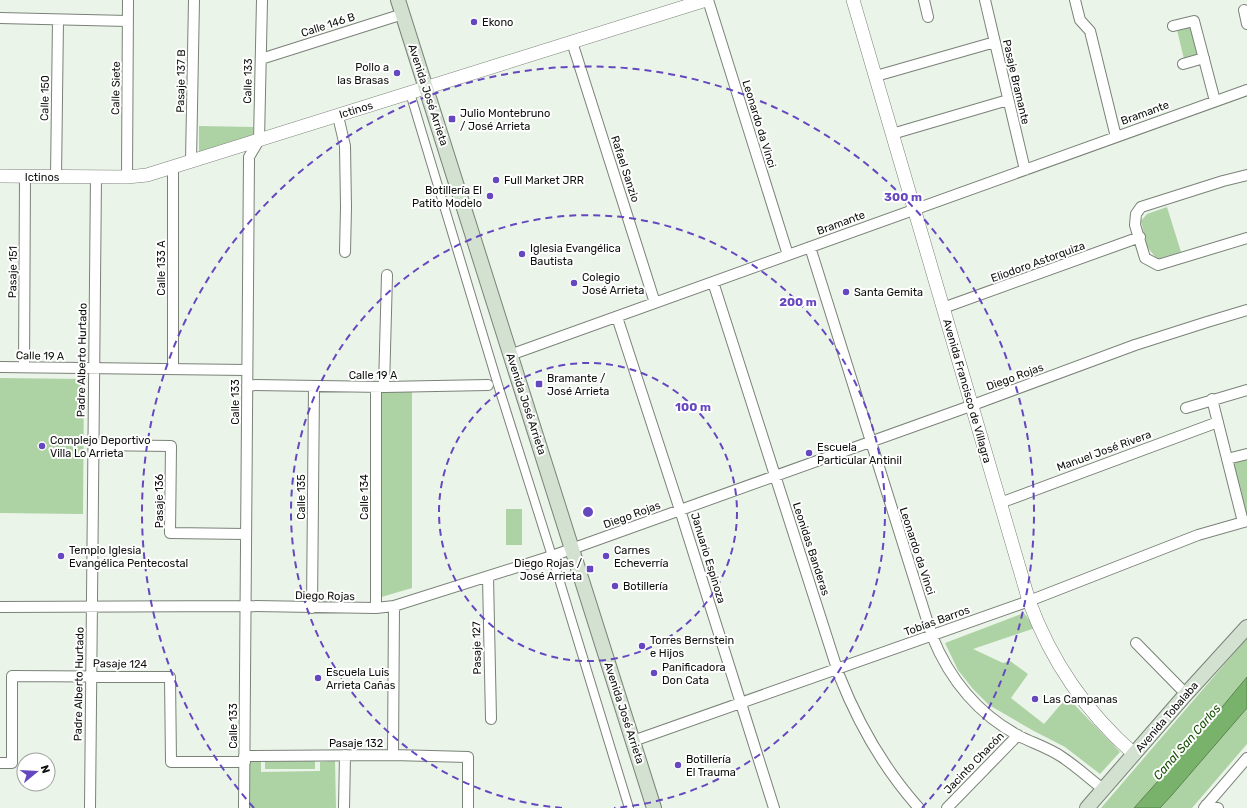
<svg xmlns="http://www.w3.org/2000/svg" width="1247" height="808" font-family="Rubik,sans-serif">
  <rect width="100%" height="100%" fill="#ebf4e9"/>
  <path fill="#add2a4" d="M1193,26L1201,55L1184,59L1177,30Z
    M199,126L253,127V137L199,156Z
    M1167,207L1181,252L1157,259L1147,247L1141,221L1147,214Z
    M0,378L84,379L83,514L0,513Z
    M379,390L412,392V588L378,598Z
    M1247,456V516H1244L1232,461Z
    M506,509H522V545H506Z
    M1024,613L1035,628L973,649L1003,663L1010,661L1028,674L1011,698L1044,724L1067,697L1120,752L1100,774L1065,747L1032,730L989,705L973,689L958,670L945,643Z
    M1247,638V677L1193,742L1134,808H1101Z
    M1247,708V744L1192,808H1160Z
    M265,759L315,760V769H265Z
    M248,760H261V772L320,771V762L335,761L336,808H248Z"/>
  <path fill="#79b36b" stroke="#59824e" d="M1247,677V708L1171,796L1160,808H1134L1193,742Z"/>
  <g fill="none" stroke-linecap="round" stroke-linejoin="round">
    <defs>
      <path id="pedestrian" d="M410,93L498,385L552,556L629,808"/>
      <path id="minor" d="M708,0L788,255
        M924,0L928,17
        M985,0L1025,170
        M1075,0L1080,20L1090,31L1116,137
        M1244,10L1247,24
        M0,18L128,21
        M1173,26L1194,21L1215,101
        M572,42L655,303
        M261,59L403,14
        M1183,64L1204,58
        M876,76L995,42
        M338,116L345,146L346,207L345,252
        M892,134L1008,100
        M191,161L194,0
        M173,167V369
        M1247,175L1223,181L1141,207L1136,214L1135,225L1145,258L1158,265L1247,238
        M56,177L58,20
        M127,177L128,0
        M810,247L932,636C949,678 978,714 1019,736C1033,743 1049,748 1062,757C1077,767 1090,779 1103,789
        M713,282L839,675C858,723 884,769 919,808
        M943,308L1140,237
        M617,317L680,510L774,808
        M510,355L1247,90
        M0,367L247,370
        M24,367L25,176
        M247,385L384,387L488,385
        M384,387L387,275
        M1212,399L1243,522
        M1186,408L1247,390
        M93,445L171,446L170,533L246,534
        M1227,459L1247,454
        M1000,503L1218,422
        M488,577L491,719
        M0,607L246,606L376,608L394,606L552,556L962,409L1135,345L1207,322L1247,310
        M312,608L314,386
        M376,608V387
        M1136,643L1186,694
        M633,741L1029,601L1198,535L1247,521
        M393,755L394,606
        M244,756L393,755L468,757V808
        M0,763H12V676L170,677L171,762H245
        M1206,805L1218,808
        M90,808L96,177
        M244,808L249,157L259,140L262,0
        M344,808L345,755
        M947,808L1018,735
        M1204,808L1247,758"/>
      <path id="tertiary" d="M853,0L1029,601C1051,661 1086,712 1134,754
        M0,176L127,177L147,175L706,0"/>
      <path id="secondary" d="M398,0L654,808
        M1087,808L1186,694L1247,627"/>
    </defs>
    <use href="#pedestrian" stroke="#7a8278" stroke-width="10"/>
    <use href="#minor" stroke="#7a8278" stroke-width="12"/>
    <use href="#tertiary" stroke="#7a8278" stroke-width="14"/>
    <use href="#secondary" stroke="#7a8278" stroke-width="16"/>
    <use href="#pedestrian" stroke="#fff" stroke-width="8"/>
    <use href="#minor" stroke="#fff" stroke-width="10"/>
    <use href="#tertiary" stroke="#fff" stroke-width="13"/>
    <use href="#secondary" stroke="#d3e1d0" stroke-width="14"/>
  </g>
  <g fill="none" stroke="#6547bf" stroke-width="2" stroke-dasharray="7 5">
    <circle cx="588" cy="512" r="149"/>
    <path d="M562 808A297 297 0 1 1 614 808"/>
    <path d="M254 808A446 446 0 1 1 922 808"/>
  </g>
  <g fill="#6547bf" stroke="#fff" stroke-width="1.5">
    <circle cx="474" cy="22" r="4"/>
    <circle cx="397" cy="73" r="4"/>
    <rect x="448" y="115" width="8" height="8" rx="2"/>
    <circle cx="496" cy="180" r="4"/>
    <circle cx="490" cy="196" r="4"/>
    <circle cx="522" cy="254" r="4"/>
    <circle cx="574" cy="283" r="4"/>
    <circle cx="846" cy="292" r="4"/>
    <rect x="535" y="380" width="8" height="8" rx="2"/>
    <circle cx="42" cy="446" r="4"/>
    <circle cx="809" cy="453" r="4"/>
    <circle cx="61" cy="556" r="4"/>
    <circle cx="606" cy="556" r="4"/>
    <rect x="586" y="565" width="8" height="8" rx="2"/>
    <circle cx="615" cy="586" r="4"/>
    <circle cx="642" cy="646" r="4"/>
    <circle cx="654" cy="673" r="4"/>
    <circle cx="318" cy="678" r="4"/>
    <circle cx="1035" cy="699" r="4"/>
    <circle cx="678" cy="765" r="4"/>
  </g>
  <g text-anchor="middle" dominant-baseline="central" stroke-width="4" stroke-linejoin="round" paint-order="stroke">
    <g font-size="11" fill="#0d100c" stroke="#fff" text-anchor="start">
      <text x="482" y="22">Ekono</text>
      <text x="389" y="67" text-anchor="end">Pollo a<tspan x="389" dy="13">las Brasas</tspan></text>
      <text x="460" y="113">Julio Montebruno<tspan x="460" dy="13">/ José Arrieta</tspan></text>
      <text x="504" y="180">Full Market JRR</text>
      <text x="482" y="190" text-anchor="end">Botillería El<tspan x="482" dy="13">Patito Modelo</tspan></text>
      <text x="530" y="248">Iglesia Evangélica<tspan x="530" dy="13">Bautista</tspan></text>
      <text x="582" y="277">Colegio<tspan x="582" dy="13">José Arrieta</tspan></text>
      <text x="854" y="292">Santa Gemita</text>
      <text x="547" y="378">Bramante /<tspan x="547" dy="13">José Arrieta</tspan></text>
      <text x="50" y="440">Complejo Deportivo<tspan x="50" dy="13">Villa Lo Arrieta</tspan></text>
      <text x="817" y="447">Escuela<tspan x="817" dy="13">Particular Antinil</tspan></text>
      <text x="69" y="550">Templo Iglesia<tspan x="69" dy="13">Evangélica Pentecostal</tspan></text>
      <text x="614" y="550">Carnes<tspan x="614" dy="13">Echeverría</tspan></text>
      <text x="582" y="563" text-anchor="end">Diego Rojas /<tspan x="582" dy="13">José Arrieta</tspan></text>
      <text x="623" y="586">Botillería</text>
      <text x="650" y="640">Torres Bernstein<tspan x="650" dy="13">e Hijos</tspan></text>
      <text x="662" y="667">Panificadora<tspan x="662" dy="13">Don Cata</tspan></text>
      <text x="326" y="672">Escuela Luis<tspan x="326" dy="13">Arrieta Cañas</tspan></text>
      <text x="1043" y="699">Las Campanas</text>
      <text x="686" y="759">Botillería<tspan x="686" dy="13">El Trauma</tspan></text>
    </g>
    <g font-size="11" fill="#0d100c" stroke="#fff">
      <text transform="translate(328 25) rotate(-18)">Calle 146 B</text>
      <text transform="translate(181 81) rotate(-89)">Pasaje 137 B</text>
      <text transform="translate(248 81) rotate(-89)">Calle 133</text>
      <text transform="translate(1016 82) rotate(77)">Pasaje Bramante</text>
      <text transform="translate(116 88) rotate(-89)">Calle Siete</text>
      <text transform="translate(428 95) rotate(72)">Avenida José Arrieta</text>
      <text transform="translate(45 98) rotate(-89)">Calle 150</text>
      <text transform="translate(356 110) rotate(-17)">Ictinos</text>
      <text transform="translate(1145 113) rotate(-20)">Bramante</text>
      <text transform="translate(759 124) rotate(73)">Leonardo da Vinci</text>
      <text transform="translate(625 169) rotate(72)">Rafael Sanzio</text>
      <text x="42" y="177">Ictinos</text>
      <text transform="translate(841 223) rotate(-20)">Bramante</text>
      <text transform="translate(1038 262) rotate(-20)">Eliodoro Astorquiza</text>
      <text transform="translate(161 268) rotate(-90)">Calle 133 A</text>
      <text transform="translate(13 272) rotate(-89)">Pasaje 151</text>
      <text transform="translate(40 356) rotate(1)">Calle 19 A</text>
      <text transform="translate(82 360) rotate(-89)">Padre Alberto Hurtado</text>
      <text x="373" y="375">Calle 19 A</text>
      <text transform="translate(1015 377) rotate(-20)">Diego Rojas</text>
      <text transform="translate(967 391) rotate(74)">Avenida Francisco de Villagra</text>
      <text transform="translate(235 402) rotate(-90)">Calle 133</text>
      <text transform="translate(526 404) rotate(72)">Avenida José Arrieta</text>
      <text transform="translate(1104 451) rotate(-20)">Manuel José Rivera</text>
      <text transform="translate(301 497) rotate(-90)">Calle 135</text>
      <text transform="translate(364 497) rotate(-90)">Calle 134</text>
      <text transform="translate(159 501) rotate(-90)">Pasaje 136</text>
      <text transform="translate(632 515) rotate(-20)">Diego Rojas</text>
      <text transform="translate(811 549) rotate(72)">Leonidas Banderas</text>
      <text transform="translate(917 551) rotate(72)">Leonardo da Vinci</text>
      <text transform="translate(708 558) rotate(73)">Januario Espinoza</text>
      <text transform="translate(325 596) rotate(1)">Diego Rojas</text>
      <text transform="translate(937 621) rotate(-20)">Tobías Barros</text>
      <text transform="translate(477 648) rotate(-91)">Pasaje 127</text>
      <text transform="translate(120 664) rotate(1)">Pasaje 124</text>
      <text transform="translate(79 684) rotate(-89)">Padre Alberto Hurtado</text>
      <text transform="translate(624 713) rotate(72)">Avenida José Arrieta</text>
      <text transform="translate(1167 717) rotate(-49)">Avenida Tobalaba</text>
      <text transform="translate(233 726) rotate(-90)">Calle 133</text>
      <text x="356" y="743">Pasaje 132</text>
      <text transform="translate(974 763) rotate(-46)">Jacinto Chacón</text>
    </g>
    <g font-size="12" font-style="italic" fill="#164f02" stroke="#fff">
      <text transform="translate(1187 742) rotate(-49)">Canal San Carlos</text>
    </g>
  </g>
  <circle cx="588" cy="512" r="6" fill="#6547bf" stroke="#fff" stroke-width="2"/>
  <g font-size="12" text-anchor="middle" font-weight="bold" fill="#6547bf" stroke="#fff" stroke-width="4" stroke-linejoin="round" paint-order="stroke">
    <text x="903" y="201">300 m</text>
    <text x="798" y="306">200 m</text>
    <text x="693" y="411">100 m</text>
  </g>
  <g transform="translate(36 772) rotate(72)"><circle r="19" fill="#ffffff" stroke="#9e9f9e"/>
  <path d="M0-3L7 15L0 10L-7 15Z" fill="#6547bf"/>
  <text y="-6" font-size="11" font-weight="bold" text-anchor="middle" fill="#0d100c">N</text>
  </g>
</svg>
